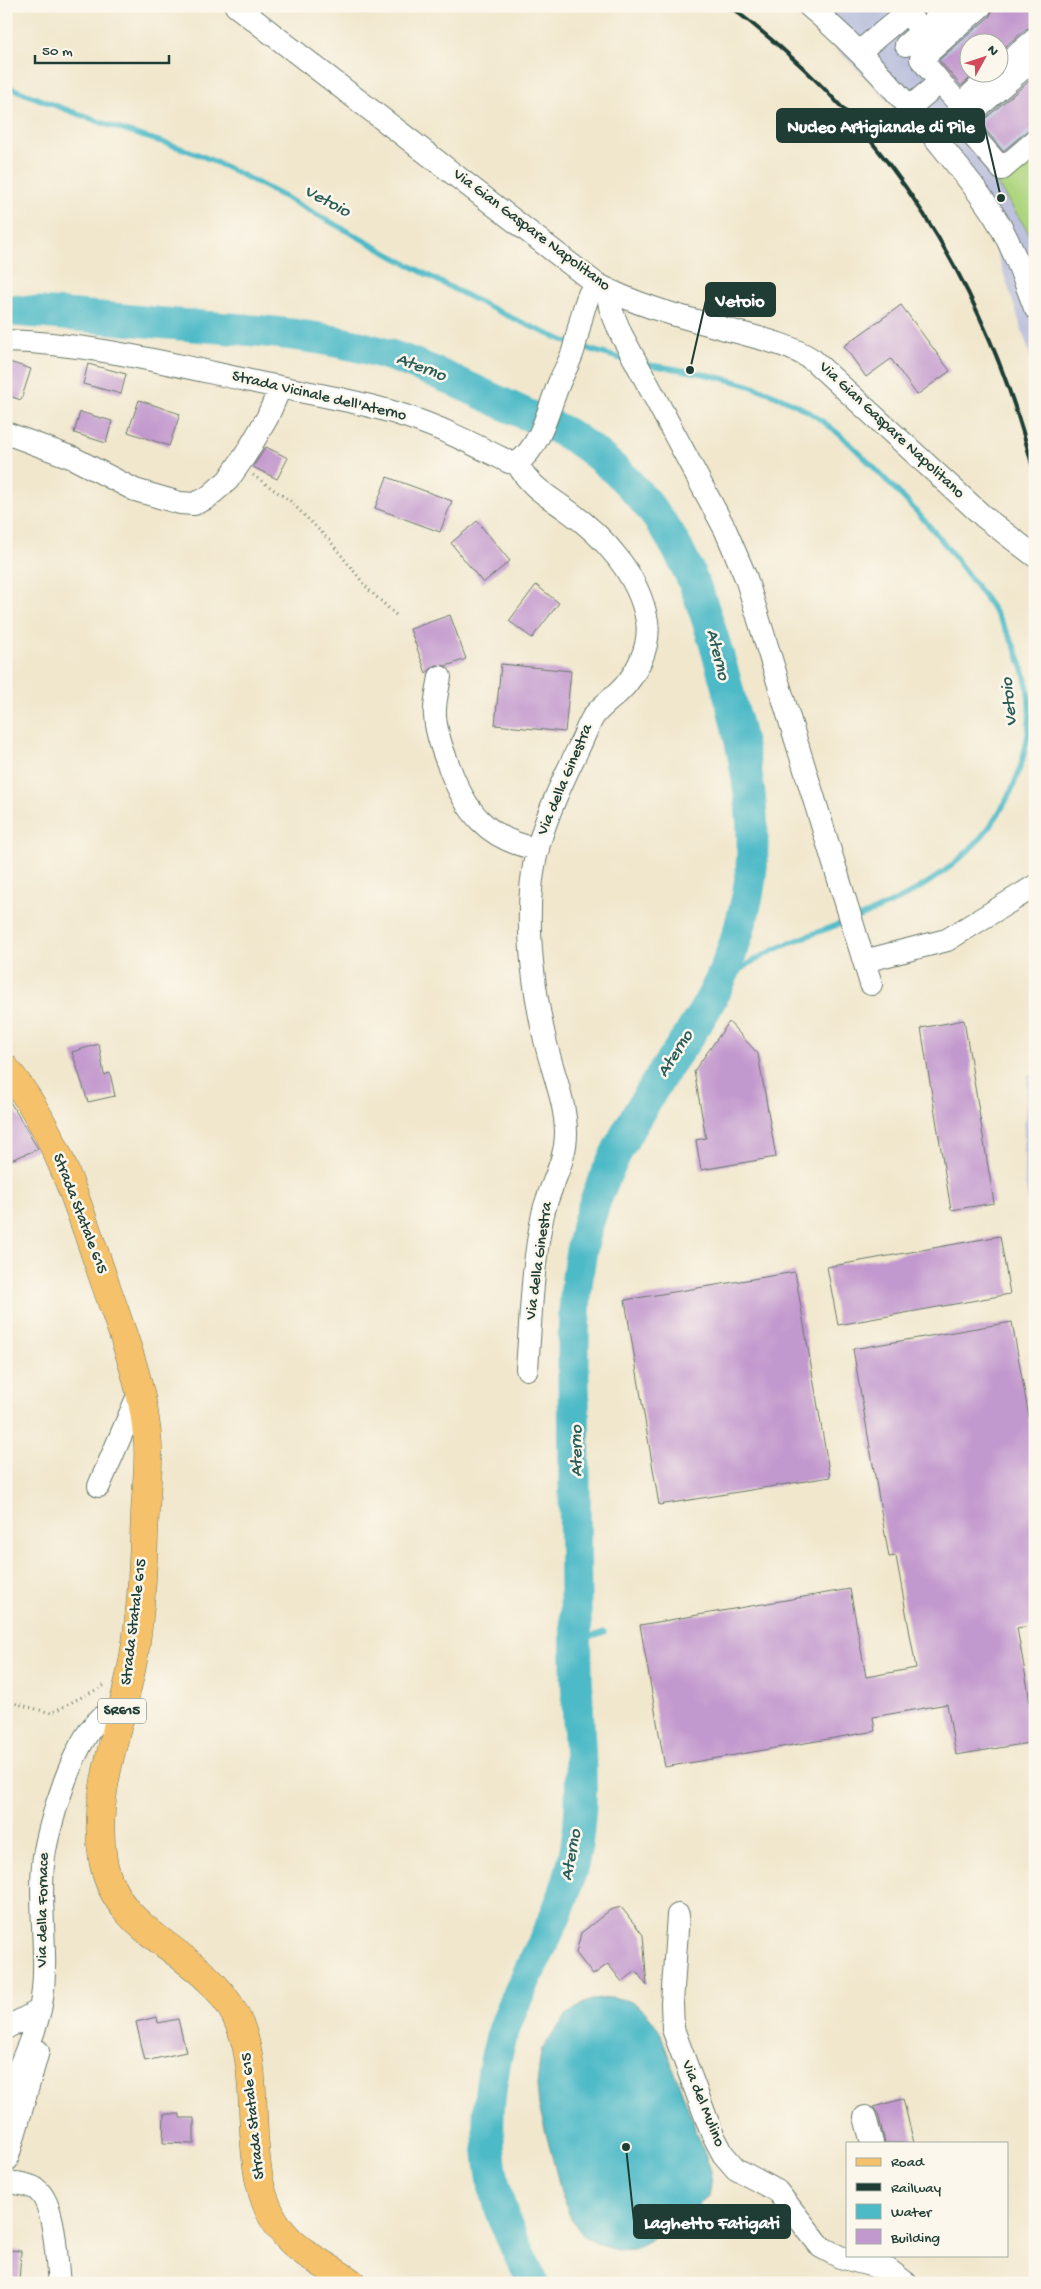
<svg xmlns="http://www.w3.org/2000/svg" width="1041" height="2289" font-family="'Gochi Hand',sans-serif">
  <rect width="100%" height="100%" fill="#fbf7ec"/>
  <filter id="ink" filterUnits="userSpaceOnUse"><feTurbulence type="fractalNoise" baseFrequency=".02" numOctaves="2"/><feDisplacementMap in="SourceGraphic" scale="10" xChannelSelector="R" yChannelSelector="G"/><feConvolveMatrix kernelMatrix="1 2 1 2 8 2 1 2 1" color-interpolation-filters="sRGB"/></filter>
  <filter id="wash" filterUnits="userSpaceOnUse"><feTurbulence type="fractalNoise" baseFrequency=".0096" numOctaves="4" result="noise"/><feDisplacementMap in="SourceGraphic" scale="20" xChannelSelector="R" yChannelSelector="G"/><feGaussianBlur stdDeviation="1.12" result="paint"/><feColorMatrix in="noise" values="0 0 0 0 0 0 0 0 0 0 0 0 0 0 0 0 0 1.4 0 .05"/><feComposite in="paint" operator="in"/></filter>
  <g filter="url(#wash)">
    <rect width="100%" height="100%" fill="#f1e7cd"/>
    <path fill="#bec2dd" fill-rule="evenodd" d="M788,6H1035V370L998,256L984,225L974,208L908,122L860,71L811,25ZM968,42H998V72H968Z
      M1028,1075L1035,1076V1252L1024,1174V1132Z"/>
    <path fill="#afd57f" stroke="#67895a" d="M1035,151V242L997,184Z"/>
    <path fill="#4dbac7" stroke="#367c7e" d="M610,1998C637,1999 646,2010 660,2032L711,2171L710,2185L708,2196L700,2204L653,2238L634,2249L617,2250L599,2245L583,2235L571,2219L562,2195L539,2106L537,2085L541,2050L567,2015L582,2004L592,2000Z"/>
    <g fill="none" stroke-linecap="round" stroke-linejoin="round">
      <path stroke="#4dbac7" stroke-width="5.5" d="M6,86C44,101 81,116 120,129C149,139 181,146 209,159C331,216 444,293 570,343
        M578,346L629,361
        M643,364C700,372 759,382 809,412C838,430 861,454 885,479C908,502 930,525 950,551C974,584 1005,619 1019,658C1030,685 1032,716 1026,745C1008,835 938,887 857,918
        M715,990C755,952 798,940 848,921
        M576,1648L587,1638L604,1632"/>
      <path stroke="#4dbac7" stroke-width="32" d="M6,310C66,314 126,320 185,325C248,330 314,333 376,351C421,364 463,385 506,405C525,414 545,422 564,432C592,448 621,473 642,498C690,553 707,614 726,683C744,750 762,828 747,898C739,935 726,973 707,1006C695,1028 679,1049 665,1070C630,1124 597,1180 583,1243C570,1305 574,1372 574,1435C575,1520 575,1606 577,1691C579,1746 586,1804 574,1858C563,1912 532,1961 511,2011C487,2068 481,2141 498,2200C506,2229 520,2256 533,2283"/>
    </g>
    <g id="blocks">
      <path fill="#c299ce" d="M994,6H1035V26L1026,29L998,53V42H968V72H987L976,73L961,86L939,60L990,16Z
        M1035,76V128L1027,131L1003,151L980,123Z
        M901,305L950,371L917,395L891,359L866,377L844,346Z
        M6,361L31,369L21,400L6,395Z
        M88,364L126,374L121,394L83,384Z
        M139,400L180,414L169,446L128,432Z
        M80,412L112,421L106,443L74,433Z
        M266,447L288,458L277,479L253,467Z
        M387,477L452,501L440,532L375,508Z
        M477,521L510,561L483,583L451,543Z
        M536,585L559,603L532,638L509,621Z
        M450,615L466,659L446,666L436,665L426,673L410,629Z
        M501,664L571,671L565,732L495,725Z
        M964,1020L994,1203L951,1210L921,1028Z
        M729,1022L758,1054L776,1157L701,1170L696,1140L706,1138L694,1071Z
        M99,1044L104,1075L110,1073L115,1096L88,1102L72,1052Z
        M6,1095L38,1149L6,1162Z
        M1000,1236L1010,1294L838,1325L827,1267Z
        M795,1272L830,1477L659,1505L625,1300Z
        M1012,1322L1035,1451V1625L1017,1628L1028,1689L1035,1742L956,1755L947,1704L873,1717L875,1731L665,1767L640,1625L850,1589L866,1677L916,1668L896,1556L889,1557L853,1349Z
        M621,1907L643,1935L647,1986L636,1971L622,1982L608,1964L593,1975L576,1953L581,1933L610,1910Z
        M157,2017L158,2023L178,2019L186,2052L145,2061L136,2022Z
        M903,2099L914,2143H885L878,2114L873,2107Z
        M164,2114H180V2118H194V2144L163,2143Z
        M6,2250L21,2251L19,2283H6Z"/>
    </g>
  </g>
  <g filter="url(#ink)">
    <use href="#blocks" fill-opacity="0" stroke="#68786a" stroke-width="1"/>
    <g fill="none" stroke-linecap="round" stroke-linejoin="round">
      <defs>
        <path id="minor" d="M236,6L595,283C638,307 690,319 737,332C763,339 790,345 813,360L984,517L1035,556
          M809,6C858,47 900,95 940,144C959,168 979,191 995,217C1013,246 1023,277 1035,308
          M906,45L951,6
          M859,52L907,12L922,32
          M1035,58L961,122L1002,169L1035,141
          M1007,63L1035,39
          M940,82L960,105L980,86
          M910,107L940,82L921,59L981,6
          M607,289L610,307L621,334L725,529L746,578L871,984
          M6,341C87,343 167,363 246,380C299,392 353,399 405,416C442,428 475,445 509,462L517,463C542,445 548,409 559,383C564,371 571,360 574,348C580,325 583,303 595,283
          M6,433L73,458L135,490L180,503L194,504L207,498L228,480L246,454L267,418L280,388
          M517,463C529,486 546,495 567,510C604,536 639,575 647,621C651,647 636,676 618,693C609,701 599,708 593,717C587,727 583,739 578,749C562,782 546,816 537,851C523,910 532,982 545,1040C552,1071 566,1102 566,1133C566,1162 549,1187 543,1214C532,1265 531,1318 527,1369
          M440,677C438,689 434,703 435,716C436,732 442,749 448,764C465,811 487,840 538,849
          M864,961L947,940L1035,886
          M99,1486L140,1391
          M678,1915L672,2003L673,2029L711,2131L723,2154L736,2169L777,2191L821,2247L840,2257L889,2270L906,2283
          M6,2028L40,2010
          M6,2101C17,2069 38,2031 42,1998C48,1954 39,1909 43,1865C45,1834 77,1722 110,1713C114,1713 117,1714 121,1715
          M865,2117L872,2143
          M7,2160L38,2051
          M6,2182C16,2183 28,2184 36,2189C56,2203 56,2260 59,2283"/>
        <path id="major" d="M6,1069C57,1130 79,1209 105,1283C123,1335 145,1389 148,1446C149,1468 146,1491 145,1513C143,1560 142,1608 134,1655C123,1723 91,1790 103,1860C117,1943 212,1949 241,2028C265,2092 237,2183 286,2236C304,2256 330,2267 352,2283"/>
      </defs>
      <use href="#minor" stroke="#68786a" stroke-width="24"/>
      <use href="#major" stroke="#68786a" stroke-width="29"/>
      <path stroke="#68786a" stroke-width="3" stroke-dasharray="1 4" stroke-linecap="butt" d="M253,475L290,501L330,541L368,589L396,615
        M6,1701L51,1713L105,1685"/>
      <use href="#minor" stroke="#fff" stroke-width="22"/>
      <use href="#major" stroke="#f5c16b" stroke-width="28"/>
      <path stroke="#1f3d34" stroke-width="4" d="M729,6C887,122 988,288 1035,476"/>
    </g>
  </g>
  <g text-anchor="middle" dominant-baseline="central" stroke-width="5" stroke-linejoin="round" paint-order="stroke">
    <rect fill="#fbf7ec" stroke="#61756b" stroke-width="1" x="98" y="1698.5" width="48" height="25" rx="4"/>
    <g font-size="15" font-weight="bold" fill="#1f3d34">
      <text x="122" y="1711">SR615</text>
    </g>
    <g font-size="16" fill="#1f3d34" stroke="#fbf7ec">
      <text transform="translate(531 231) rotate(37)">Via Gian Gaspare Napolitano</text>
      <text transform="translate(319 397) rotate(13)">Strada Vicinale dell'Aterno</text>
      <text transform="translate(891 431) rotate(43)">Via Gian Gaspare Napolitano</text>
      <text transform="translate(566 780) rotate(-67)">Via della Ginestra</text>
      <text transform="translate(79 1214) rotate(69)">Strada Statale 615</text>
      <text transform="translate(540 1261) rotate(-82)">Via della Ginestra</text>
      <text transform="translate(135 1622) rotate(-83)">Strada Statale 615</text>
      <text transform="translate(44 1910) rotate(-89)">Via della Fornace</text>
      <text transform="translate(702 2104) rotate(68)">Via del Mulino</text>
      <text transform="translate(254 2116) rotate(-96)">Strada Statale 615</text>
    </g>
    <g font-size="18" font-style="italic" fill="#2a5c59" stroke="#fbf7ec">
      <text transform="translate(327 202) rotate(28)">Vetoio</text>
      <text transform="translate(421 368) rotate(21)">Aterno</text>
      <text transform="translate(717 655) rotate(76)">Aterno</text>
      <text transform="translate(1010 702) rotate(-96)">Vetoio</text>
      <text transform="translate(676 1054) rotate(-57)">Aterno</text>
      <text transform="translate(577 1451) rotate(-90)">Aterno</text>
      <text transform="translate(572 1855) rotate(-79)">Aterno</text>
    </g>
  </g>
  <path fill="none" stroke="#1f3d34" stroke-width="2" d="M1001 198L984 125M690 370L706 300M626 2147L634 2222"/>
  <g fill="#1f3d34" stroke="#fbf7ec" stroke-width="2">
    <circle cx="1001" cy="198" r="5"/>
    <circle cx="690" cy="370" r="5"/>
    <circle cx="626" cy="2147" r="5"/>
  </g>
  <g fill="#1f3d34" stroke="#1f3d34" stroke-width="2">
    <rect x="777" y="109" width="207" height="33" rx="5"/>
    <rect x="706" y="283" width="69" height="33" rx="5"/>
    <rect x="634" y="2205" width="156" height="33" rx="5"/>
  </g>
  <g font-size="18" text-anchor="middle" font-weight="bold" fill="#fff">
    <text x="881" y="132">Nucleo Artigianale di Pile</text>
    <text x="740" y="306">Vetoio</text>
    <text x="712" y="2228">Laghetto Fatigati</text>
  </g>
  <rect width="1041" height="2289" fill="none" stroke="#fbf7ec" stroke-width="25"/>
  <rect x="846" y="2142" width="162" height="115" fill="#fbf7ec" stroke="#a3ada2"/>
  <rect x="856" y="2158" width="25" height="8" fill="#f5c16b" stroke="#a3ada2"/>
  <text x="891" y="2166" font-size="15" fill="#1f3d34">Road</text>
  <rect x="856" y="2183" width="25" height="8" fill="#1f3d34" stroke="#a3ada2"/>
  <text x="891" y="2192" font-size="15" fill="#1f3d34">Railway</text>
  <rect x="856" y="2204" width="25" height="15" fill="#4dbac7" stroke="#a3ada2"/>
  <text x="891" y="2216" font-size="15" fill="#1f3d34">Water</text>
  <rect x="856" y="2229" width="25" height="15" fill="#c299ce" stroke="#a3ada2"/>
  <text x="891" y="2242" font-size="15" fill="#1f3d34">Building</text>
  <g transform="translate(984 58) rotate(50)"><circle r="24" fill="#fbf7ec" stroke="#a3ada2"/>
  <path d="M0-4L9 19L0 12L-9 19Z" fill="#d1495b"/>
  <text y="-8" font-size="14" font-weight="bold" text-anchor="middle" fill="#1f3d34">N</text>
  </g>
  <path d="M35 55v8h134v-8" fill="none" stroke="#1f3d34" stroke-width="2.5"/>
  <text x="42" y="55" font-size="15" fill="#1f3d34" stroke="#fbf7ec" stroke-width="4" paint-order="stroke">50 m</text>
</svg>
